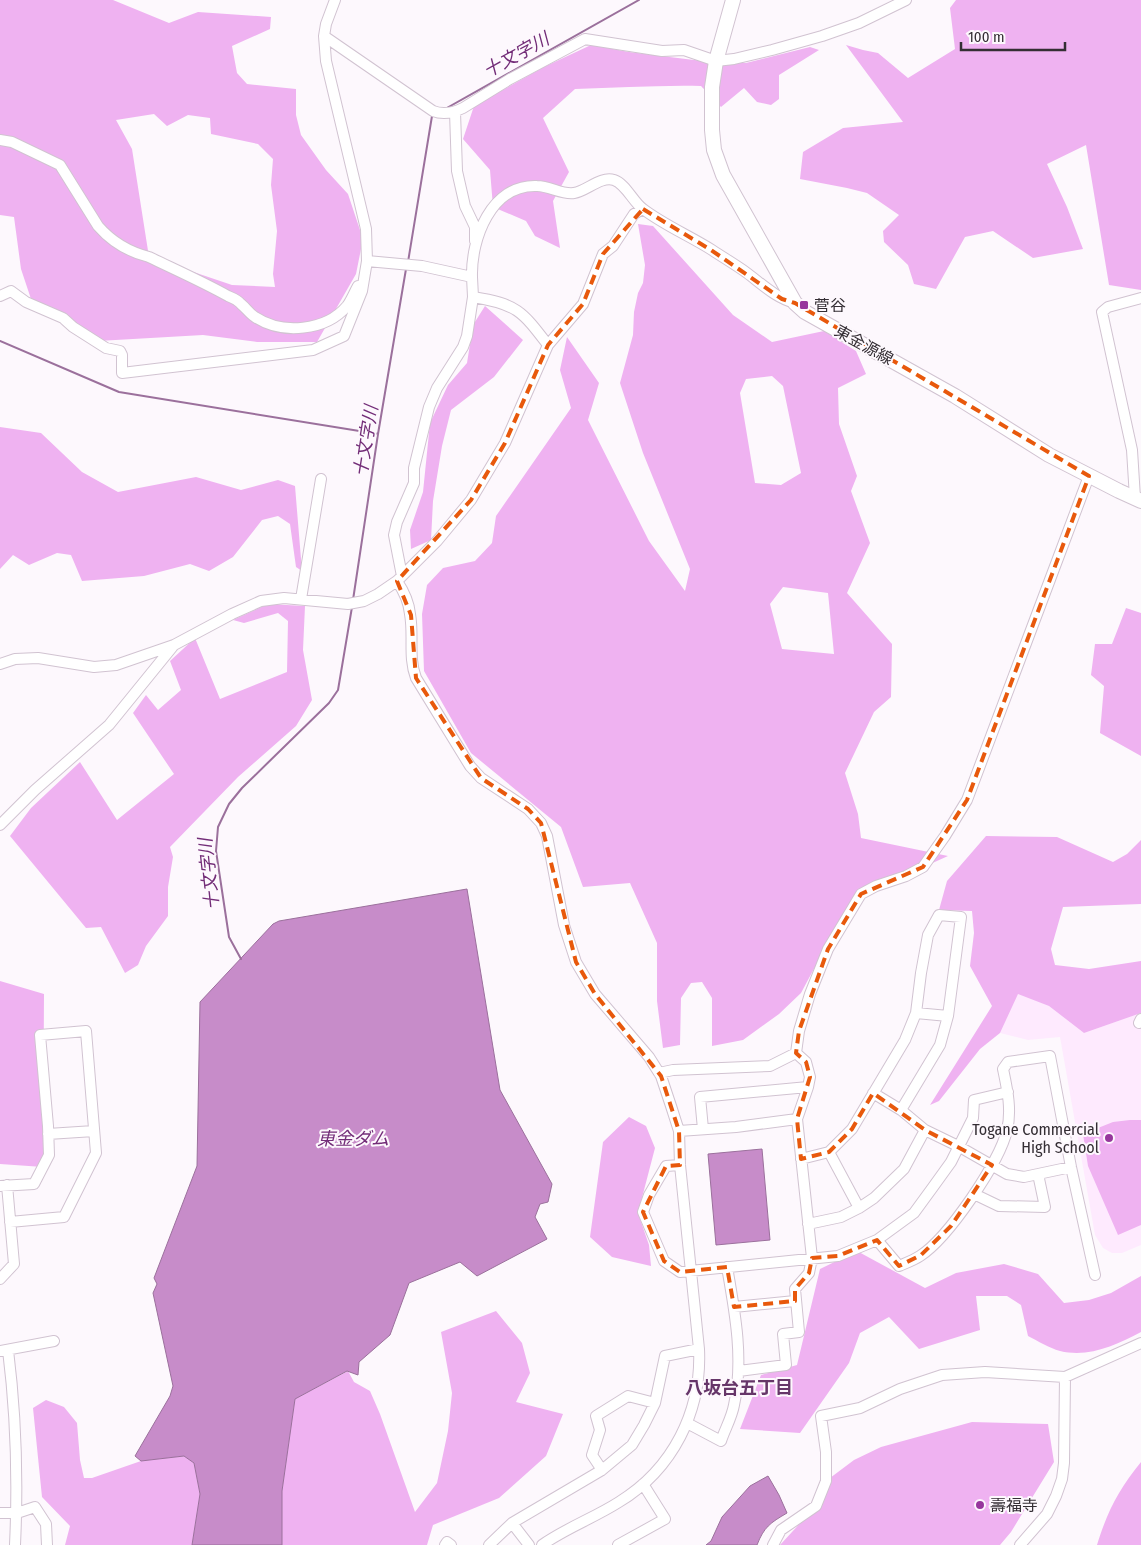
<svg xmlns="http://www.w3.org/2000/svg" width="1141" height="1545" font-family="'Fira Sans Condensed','Noto Sans JP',sans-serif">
  <rect width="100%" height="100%" fill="#fdf8fd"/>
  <path fill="#feeafe" d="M1018,993L1049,1006L1084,1033L1141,1013V1245L1122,1253H1112L1103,1248L1095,1235L1060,1037L1028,1040L1000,1033Z"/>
  <path fill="#efb2f1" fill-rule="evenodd" d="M0,0H113L169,23L198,12L271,17L270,29L232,46L237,73L247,84L296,89V115L301,135L326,170L348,194L363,239L356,274L317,342H257L203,335L98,341L32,302L21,269L14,217L0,215ZM154,114L167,126L188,115L210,118L211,134L258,144L273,159L271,185L277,231L273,274L275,287L232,285L149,257L132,149L116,120Z
    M956,0H1141V290L1109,285L1086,145L1047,164L1067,207L1083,249L1033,258L993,231L965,237L936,289L914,284L908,265L884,242L883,231L899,215L867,193L847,188L800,179L803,152L843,128L903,122L846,45L863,50L878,53L908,78L955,49L950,8Z
    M591,45L629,52L694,60L746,63L810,47L819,50L779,75V99L771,105L757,102L744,88L721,107L701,86C659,85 617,88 575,89L543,118L569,172L553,201L560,248L535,236L526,221L493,207L490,170L463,139L474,106L544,67Z
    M638,224L653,226L733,315L772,342L824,331L856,351L866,374L838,388L839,424L857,476L851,491L870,543L847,593L892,644L891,697L874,712L845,773L858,814L861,838L948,856L853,899L840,920L801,993L779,1014L743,1040L712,1046V998L702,982L691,983L681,998L680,1045L663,1048L657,1001V943L630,883L583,887L561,827L471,753L424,671L422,614L427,585L443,568L475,561L492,543L496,516L571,408L560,370L567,337L599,383L588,420L649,541L685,591L690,569L643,453L620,383L633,335L634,312L638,293L643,283L645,265ZM772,376L783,386L801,473L781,485L755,483L740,393L746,379ZM783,587L828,593L834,654L782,649L770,604Z
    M485,306L523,340L494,377L451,410L442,446L433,501L431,540L411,549L410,530L423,492L430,423L448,385L467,363L473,325Z
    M0,427L41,433L82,472L118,492L196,477L241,490L278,480L295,486L302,571L296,567L290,524L278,516L262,520L233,557L209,571L190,564L144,576L82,581L71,555L57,553L29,565L13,555L0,569Z
    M268,604L305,606L303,650L312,700L296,726L238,777L170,847L173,857L168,887V916L146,946L138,965L125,973L101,927L86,928L10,836L31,808L80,762L117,820L174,774L133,713L146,695L158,710L181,690L170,661L195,638L220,699L287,672L288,621L278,613L244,623L233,620Z
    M1126,608L1141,613V756L1100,733L1104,686L1091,675L1095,644H1112Z
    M986,836L1057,837L1113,862L1127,854L1141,840V904L1063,907L1051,949L1055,965L1089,969L1141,961V1013L1084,1033L1049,1006L1018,994L1000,1033L980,1049L939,1101L930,1105L992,1006L970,966L974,933L972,911L939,910L947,881Z
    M0,981L44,994L43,1167L0,1164Z
    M629,1117L646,1126L655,1148L638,1213L649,1245L651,1266L612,1257L590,1237L603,1142Z
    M1130,1120H1141V1225L1118,1235L1088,1166L1083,1134L1113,1122Z
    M857,1251L925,1288L956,1273L1004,1264L1038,1274L1064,1303L1089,1300L1111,1293L1141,1276V1332C1116,1345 1089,1358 1060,1351C1049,1348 1038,1341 1028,1336L1021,1305L1007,1296H976L980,1330L919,1349L889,1317L860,1333L849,1363L800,1433L740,1429L761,1375L797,1365L820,1269Z
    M496,1311L522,1343L530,1373L516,1402L563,1414L546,1456L499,1498L433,1525L427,1545H282V1491L295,1399L348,1371L354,1382L370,1391L380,1414L415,1512L437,1483L448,1431L452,1393L441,1332Z
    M46,1400L64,1407L77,1423L80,1460L84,1478H92L141,1461L184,1456L194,1463L200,1494L192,1545H65L70,1526L42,1497L33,1408Z
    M972,1422L1048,1424L1054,1462L1011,1532L1000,1545H780L816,1506L826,1481L854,1460L881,1447Z
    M1141,1462V1545H1097C1107,1512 1119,1489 1141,1462Z"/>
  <path fill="#c78cc9" stroke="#9b709c" d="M467,889L500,1090L552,1184L548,1202L540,1204L535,1217L547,1239L477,1276L460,1262L409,1283L390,1335L359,1362L358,1375L347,1371L295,1399L282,1491V1545H192L200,1494L194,1463L184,1456L141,1461L135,1456L170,1396L173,1386L153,1293L157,1284L154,1278L197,1166L200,1002L273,924L279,921Z
    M762,1149L770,1240L716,1245L708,1154Z
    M768,1476L779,1495L787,1513C770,1523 764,1527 757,1545H706L711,1541L722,1517L750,1486Z"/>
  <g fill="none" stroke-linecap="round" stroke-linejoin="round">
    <path stroke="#9b709c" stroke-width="2" d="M445,109L639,0
      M408,262L432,116L435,115
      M0,341L119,392L378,434
      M353,600L378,434L406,269
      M241,959L229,937L216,851L218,827L229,804L242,788L329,703L338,690L352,607"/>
    <defs>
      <path id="minor" d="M324,36L433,111C443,115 453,113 463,108L510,79L585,39L662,51L684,50L716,61L734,59L772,50L822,36L859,23L906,0
        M455,112L457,171L465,206L475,227V241
        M0,140L12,142L60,165L98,226C111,241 129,252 149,257C176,270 203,282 228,296C233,298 238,300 241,304C246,308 250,314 255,317C282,335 326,331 347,306C351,301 354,293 358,286
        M367,261L422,266L472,277C471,239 491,184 537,186C550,186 562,195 574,193C587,191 600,176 614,180C626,184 633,202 643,209C664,225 690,236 712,250C724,258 736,265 747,273C763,285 776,298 795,303
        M0,296L11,291L26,302L63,318L73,327L106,348L120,351L122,355V373L313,350L344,336L362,291L367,261L366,229L326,61L324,36L326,24L335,0
        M473,297C517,304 522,311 548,345
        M1135,498L1132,450L1102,312L1108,307L1141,298
        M402,576L394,535L397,522L414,483V468L429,407L437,388L463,347L467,336L473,297L472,277
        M397,581C403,590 409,603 410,614C414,636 408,657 416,678L470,766L481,778L528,809L541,823L547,836L564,925L576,962L595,994L649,1057L661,1076L671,1106L679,1131L680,1165L699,1349C702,1411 673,1469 619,1502C594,1518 566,1528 542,1545
        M301,599L321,479
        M0,664L15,659L38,658L94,667L116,665L174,645L232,614L261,601L284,598L348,604L364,601L378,594L397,581L437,541L471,500L505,443L548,345L583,304L603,254L613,246L634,214L643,209
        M0,825L35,790L109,725L174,645
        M916,1013L948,1016
        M1139,1023L1141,1019
        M796,1053L799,1031L810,994L828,949L861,894L876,886L906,876L923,867L945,836L967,800L1089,476
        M659,1073L673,1070L770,1066L796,1053
        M873,1093L901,1110L925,1130L958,1146L1007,1174L1024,1177L1071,1167
        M703,1129L700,1097L808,1087
        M679,1131L736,1127L797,1119
        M48,1134L94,1131
        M829,1152L859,1208
        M801,1159L829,1152L852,1129L905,1040L916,1013L921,973L928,935L939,915L961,917L948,1016L940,1045L901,1110
        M680,1165L666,1166L649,1195L643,1212L664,1261L680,1272L838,1256L877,1240L914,1213L933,1187L951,1162L973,1118L974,1100L1008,1092
        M0,1186L34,1184L49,1155L48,1126L40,1035L86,1031L96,1153L64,1217L10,1222
        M974,1194L999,1206L1045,1207L1038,1174
        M808,1224L841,1217L859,1208L874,1198L904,1169L925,1130
        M877,1240L899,1266C906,1263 914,1260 920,1256C948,1238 1000,1162 1007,1130C1012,1110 1007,1088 1003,1069L1008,1062L1050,1056L1071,1167L1095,1275
        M0,1279L14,1264L7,1185
        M734,1307L795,1301
        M8,1350C16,1414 18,1480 15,1545
        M0,1351L54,1341
        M739,1371L786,1365L783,1334L799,1332L795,1289L809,1273L812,1258L797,1119L808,1087L810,1077L806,1062L796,1053
        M687,1423L721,1441C725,1429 732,1417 734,1405C744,1360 735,1312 727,1267
        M602,1470L592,1455L600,1430L596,1416L628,1396L655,1403
        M0,1513H17L35,1507L46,1524L47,1545
        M512,1523L529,1545
        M445,1545L447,1542L451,1545
        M489,1545L512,1523L602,1470L632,1445L644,1425L655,1403L665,1356L699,1349
        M618,1545L665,1519L643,1484
        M773,1545L781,1530L816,1506L826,1481V1452L821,1416L860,1408L900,1389L942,1375L985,1372L1065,1377L1141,1343
        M1020,1545L1047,1514L1056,1496L1062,1479L1064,1463L1065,1377"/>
      <path id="major" d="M733,0L716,61L712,87V130L714,150L723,175L795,303L805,312L955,396L1049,455L1119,491L1141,501"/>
    </defs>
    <use href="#minor" stroke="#d1c3d1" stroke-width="12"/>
    <use href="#major" stroke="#d1c3d1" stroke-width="16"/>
    <use href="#minor" stroke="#fff" stroke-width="10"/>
    <use href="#major" stroke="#fff" stroke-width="14"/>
  </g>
  <path fill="none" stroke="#e8590c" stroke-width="4" stroke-dasharray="10 6" stroke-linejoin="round" d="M643,209L711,250L782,299L795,303L1089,476L967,800L923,867L861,894L828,949L799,1031L796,1053L806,1062L810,1077L797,1119L801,1159L829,1152L852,1129L873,1093L925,1130L992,1165L951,1226L921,1255L899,1266L877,1240L838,1256L812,1258L809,1273L795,1289V1301L734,1307L727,1267L680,1272L664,1261L643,1212L666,1166L680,1165L679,1131L661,1076L595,994L576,962L541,823L528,809L481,778L416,678L411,615L397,581L471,500L505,443L548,345L583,304L603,254Z"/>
  <g fill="#97369d" stroke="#fdf8fd" stroke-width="2">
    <rect x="799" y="300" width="10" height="10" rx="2.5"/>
    <circle cx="1109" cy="1138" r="5"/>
    <circle cx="980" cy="1505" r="5"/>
  </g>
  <g text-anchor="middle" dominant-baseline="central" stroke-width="4" stroke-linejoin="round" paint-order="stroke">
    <g font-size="16" fill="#342e34" stroke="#fdf8fd" text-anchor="start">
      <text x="814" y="305">菅谷</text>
      <text x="1099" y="1129" text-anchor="end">Togane Commercial<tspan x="1099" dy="18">High School</tspan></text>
      <text x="990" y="1505">壽福寺</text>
    </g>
    <g font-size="16" fill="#342e34" stroke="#fdf8fd">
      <text transform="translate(864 345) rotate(29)">東金源線</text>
    </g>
    <g font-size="18" font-style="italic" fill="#732d78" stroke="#fdf8fd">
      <text transform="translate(516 55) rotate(-29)">十文字川</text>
      <text transform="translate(366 441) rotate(-81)">十文字川</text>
      <text transform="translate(209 874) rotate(-96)">十文字川</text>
      <text x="353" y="1139">東金ダム</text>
    </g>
    <g font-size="18" font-weight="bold" fill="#663669" stroke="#fdf8fd">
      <text x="739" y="1388">八坂台五丁目</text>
    </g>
  </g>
  <path d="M961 42v8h104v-8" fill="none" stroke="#342e34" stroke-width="2.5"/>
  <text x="968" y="42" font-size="15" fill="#342e34" stroke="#fdf8fd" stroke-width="4" paint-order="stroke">100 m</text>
</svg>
